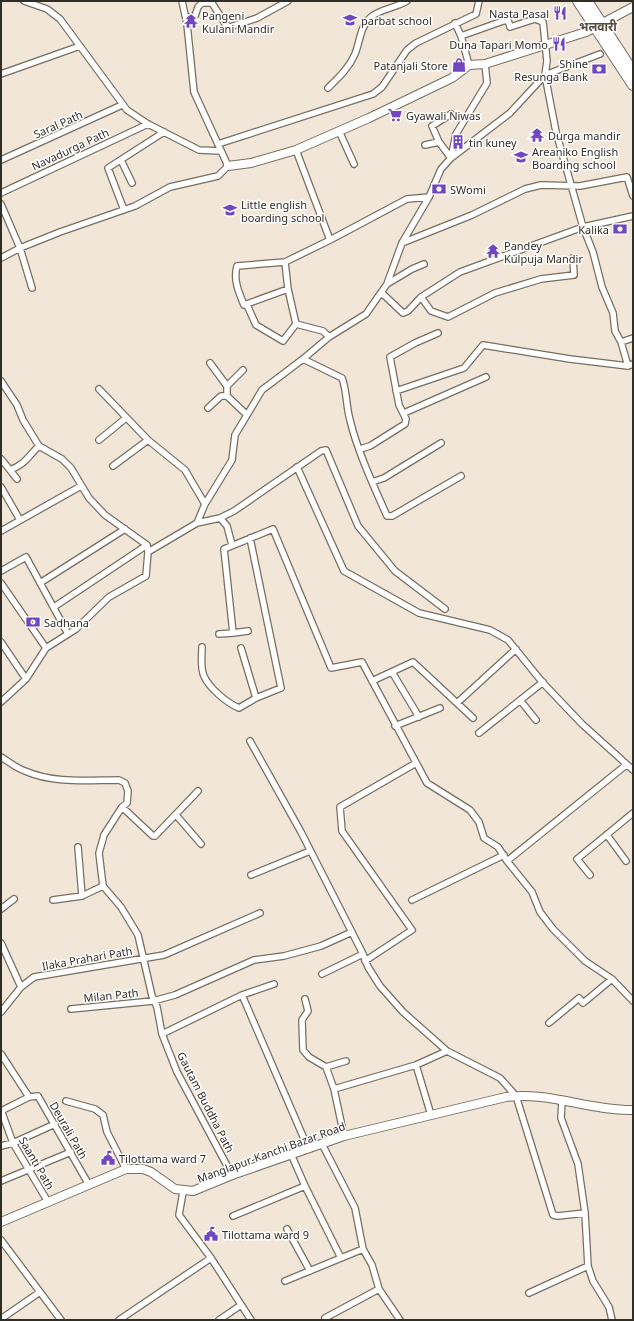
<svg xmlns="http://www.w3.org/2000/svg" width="634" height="1321" font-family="'Noto Sans','Noto Sans Devanagari',sans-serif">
  <rect width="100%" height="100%" fill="#f1e6d7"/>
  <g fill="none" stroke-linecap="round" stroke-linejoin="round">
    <defs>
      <path id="street" d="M24,1L47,9L60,19L127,110L148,124L199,150L221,151
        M186,18L195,16L198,7L202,3H212L226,25L230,27L257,18L288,1
        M455,23L461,36L469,65
        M461,36L503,21L508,20L510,27L535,19L543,22L547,61L545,75L556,132L583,227L593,252L602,287L613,313L615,331L621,342L628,366
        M1,74L80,46
        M328,88C339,77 349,68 355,54C360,42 360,26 371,17C380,9 396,8 407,1
        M451,114L432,126L439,142L451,158L510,113L545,75L600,54
        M339,131L354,164
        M218,144L373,94L382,87L407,50L416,43L476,14L479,1
        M425,145L439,142
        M296,150L330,240L407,199L429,197
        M1,160L122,105
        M121,160L132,183
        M1,193L148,124
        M1,204L20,248L32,288
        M124,210L108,168L164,132
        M402,243L472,215L525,189L541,185L580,186L627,177L633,196
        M1,258L20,248L60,232L135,206L170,187L218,176L228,166L194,92L187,24L182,1
        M285,262L237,266C233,280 239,293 244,305L288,289
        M387,284L412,269L424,264
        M380,294L384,295L403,313L408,311L421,297L460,272L583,227L633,216
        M421,297L431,311L448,317L495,293L541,279L574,275L573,258
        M247,305L256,325L283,341L296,324
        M329,337L323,331L296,324L288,289L285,262L330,240
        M621,342L633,338
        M303,359L342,378C347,391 346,406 350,420C357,450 374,487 387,516H392L461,476
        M210,363L227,386V396L246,414
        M1,381L17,405L23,420L39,446L62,459L71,468L89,498L105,515L147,545L148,552
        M227,386L243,370
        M99,389L148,440L185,470L205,504
        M396,391L464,368L483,345L570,359L628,366L633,364
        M208,408L221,396H227
        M404,413L486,377
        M99,440L126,418
        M360,449L370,446L405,424L406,419L399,405L390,357L415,343L438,333
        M1,459L10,470
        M113,466L148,440
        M297,467L344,571L419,613L490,630L508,640L543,683L582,724L633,770
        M17,479L10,470C26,464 28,456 39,446
        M372,482L384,478L441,443
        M1,487L20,520
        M220,518L227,526L232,545
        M197,523L205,504L232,460L235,435L262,390L303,359L329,337L366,314L387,284L402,243L429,197L441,169L451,158L456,134L487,83L485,64
        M1,531L81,486
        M1,571L26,557L68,634
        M1,583L46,648
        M40,583L125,529
        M54,607L147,545
        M233,633L248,631
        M219,634L233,633L224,549L273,529L331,668L362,662L427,783L470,810L479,822L484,838L498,847L507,861L532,892L540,912L553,929L585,961L612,979L633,1001
        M1,642L26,679
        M202,647C202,655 200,668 204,676C209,688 227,703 239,708L256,698
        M241,648L256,698L281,688L250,538
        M392,672L419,717
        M372,681L413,662L473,718
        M520,700L536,720
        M1,702L26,679L46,648L76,629L109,597L146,576L148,552L197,523L220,518L234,511L321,451L326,450L358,526L395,571L445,609
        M457,703L516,649
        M395,726L440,708
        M479,733L543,682
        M250,741L301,832L363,954L368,967L380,986L403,1012L447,1051L500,1078L516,1096L553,1215L558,1216L585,1213
        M1,757C9,762 16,768 25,771C55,784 88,780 119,780L125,783L128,791L127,803L122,807L104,835L99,853L103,886L121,907L138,935L152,996L157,1007L162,1034L177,1072L232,1175
        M122,807L153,836H155L198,791
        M176,815L201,844
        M607,835L626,861
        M78,847L82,896
        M507,861L626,765
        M251,875L310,851
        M590,875L577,859L633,813
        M53,900L82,896L103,886
        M412,900L504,855
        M1,909L14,899
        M1,943L21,987
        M365,961L412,930L342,831L340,807L416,763
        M322,974L363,954
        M242,995L308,1148
        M305,999L308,1011L302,1020L303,1050L309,1057L326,1067L334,1089L344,1136
        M71,1009L153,1001L175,995L254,960L284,956L321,946L352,932
        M1,1012L21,987L34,977L164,955L260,913
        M549,1023L579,998L583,1003L612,979
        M162,1034L242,995L274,984
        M1,1054L29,1097L38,1096L89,1185
        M326,1067L346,1061
        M334,1089L416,1065
        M66,1101L95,1109L103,1115L107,1132L126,1169
        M562,1101L561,1118L578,1164L585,1213L588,1266L593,1281L609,1307L612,1320
        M1,1110L13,1143L48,1202
        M1,1111L29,1097
        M431,1115L416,1065L447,1051
        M322,1144L355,1208L363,1249L372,1265L379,1289L400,1320
        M1,1146L13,1143L55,1124
        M291,1154L305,1186L341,1258
        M1,1181L71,1152
        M183,1192L179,1215L211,1258L251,1320
        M233,1216L305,1186
        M287,1229L310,1271
        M1,1240L61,1320
        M285,1281L363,1249
        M529,1293L588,1266
        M325,1318L379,1289
        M1,1319L40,1292
        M119,1320L211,1258
        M219,1320L241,1305"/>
      <path id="secondary" d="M228,166L251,163L296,150L369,118L452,78L469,65L485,64L586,32L633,7
        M1,1222L126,1169H143L151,1172L175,1189L193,1191L232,1175L344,1136L506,1097C548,1091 590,1111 633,1110"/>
      <path id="highway" d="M578,1L633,85
        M587,1L633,72"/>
    </defs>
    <use href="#street" stroke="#776e60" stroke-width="8"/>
    <use href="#secondary" stroke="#776e60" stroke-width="10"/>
    <use href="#highway" stroke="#776e60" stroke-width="12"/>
    <use href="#street" stroke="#fff" stroke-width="5.5"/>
    <use href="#secondary" stroke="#fff" stroke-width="8"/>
    <use href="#highway" stroke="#fff" stroke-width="10"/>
  </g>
  <defs>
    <symbol id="restaurant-bare" viewBox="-9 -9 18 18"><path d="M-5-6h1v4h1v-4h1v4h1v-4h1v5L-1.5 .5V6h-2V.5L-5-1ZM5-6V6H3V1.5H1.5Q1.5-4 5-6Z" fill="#7146be" stroke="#fff" stroke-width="2.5" paint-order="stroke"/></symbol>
    <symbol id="school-bare" viewBox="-9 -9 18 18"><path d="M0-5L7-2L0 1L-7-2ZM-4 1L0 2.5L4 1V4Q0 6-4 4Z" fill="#7146be" stroke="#fff" stroke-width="2.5" paint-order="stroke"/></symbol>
    <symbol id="temple-bare" viewBox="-9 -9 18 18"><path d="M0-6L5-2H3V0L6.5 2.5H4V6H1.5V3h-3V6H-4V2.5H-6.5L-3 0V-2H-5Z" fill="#7146be" stroke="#fff" stroke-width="2.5" paint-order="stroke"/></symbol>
    <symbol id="shop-bare" viewBox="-9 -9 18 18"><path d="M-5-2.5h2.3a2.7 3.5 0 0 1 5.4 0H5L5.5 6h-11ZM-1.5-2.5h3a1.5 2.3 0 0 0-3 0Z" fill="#7146be" stroke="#fff" stroke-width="2.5" paint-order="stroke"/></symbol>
    <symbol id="bank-bare" viewBox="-9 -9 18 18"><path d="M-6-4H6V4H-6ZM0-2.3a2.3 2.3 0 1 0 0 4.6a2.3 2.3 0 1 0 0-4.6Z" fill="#7146be" stroke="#fff" stroke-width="2.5" paint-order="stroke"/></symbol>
    <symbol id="supermarket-bare" viewBox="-9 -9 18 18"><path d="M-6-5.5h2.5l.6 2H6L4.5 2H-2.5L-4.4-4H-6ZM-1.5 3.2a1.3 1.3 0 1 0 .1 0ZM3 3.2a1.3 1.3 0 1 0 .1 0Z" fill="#7146be" stroke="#fff" stroke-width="2.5" paint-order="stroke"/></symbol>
    <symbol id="building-bare" viewBox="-9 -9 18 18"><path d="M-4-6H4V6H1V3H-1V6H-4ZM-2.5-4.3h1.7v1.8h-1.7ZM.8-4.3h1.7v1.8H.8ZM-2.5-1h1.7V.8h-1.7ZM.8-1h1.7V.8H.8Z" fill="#7146be" stroke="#fff" stroke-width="2.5" paint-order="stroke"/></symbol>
    <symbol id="civic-bare" viewBox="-9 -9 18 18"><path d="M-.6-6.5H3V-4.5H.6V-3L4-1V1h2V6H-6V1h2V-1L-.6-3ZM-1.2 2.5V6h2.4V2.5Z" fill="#7146be" stroke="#fff" stroke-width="2.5" paint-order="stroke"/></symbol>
  </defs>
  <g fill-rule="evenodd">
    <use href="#restaurant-bare" x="550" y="3" width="20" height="20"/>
    <use href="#school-bare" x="340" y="10" width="20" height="20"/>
    <use href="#temple-bare" x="181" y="11" width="20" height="20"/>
    <use href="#restaurant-bare" x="549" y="34" width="20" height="20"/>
    <use href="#shop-bare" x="449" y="55" width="20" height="20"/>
    <use href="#bank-bare" x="589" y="59" width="20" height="20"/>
    <use href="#supermarket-bare" x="385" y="105" width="20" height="20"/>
    <use href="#temple-bare" x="527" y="125" width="20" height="20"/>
    <use href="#building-bare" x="448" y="132" width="20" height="20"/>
    <use href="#school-bare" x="511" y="147" width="20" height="20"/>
    <use href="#bank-bare" x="429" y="179" width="20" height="20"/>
    <use href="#school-bare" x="220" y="200" width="20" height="20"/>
    <use href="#bank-bare" x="610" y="219" width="20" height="20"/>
    <use href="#temple-bare" x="483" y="241" width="20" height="20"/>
    <use href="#bank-bare" x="23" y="612" width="20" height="20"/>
    <use href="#civic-bare" x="98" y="1148" width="20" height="20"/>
    <use href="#civic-bare" x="201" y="1224" width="20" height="20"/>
  </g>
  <g text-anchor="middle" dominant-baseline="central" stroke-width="3" stroke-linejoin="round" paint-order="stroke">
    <g font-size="11" fill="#312d27" stroke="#fff" text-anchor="start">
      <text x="549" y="13" text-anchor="end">Nasta Pasal</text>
      <text x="202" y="15">Pangeni<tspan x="202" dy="13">Kulani Mandir</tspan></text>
      <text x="361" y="20">parbat school</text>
      <text x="548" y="44" text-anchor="end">Duna Tapari Momo</text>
      <text x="588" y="63" text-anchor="end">Shine<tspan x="588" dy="13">Resunga Bank</tspan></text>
      <text x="448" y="65" text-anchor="end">Patanjali Store</text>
      <text x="406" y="115">Gyawali Niwas</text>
      <text x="548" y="135">Durga mandir</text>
      <text x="469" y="142">tin kuney</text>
      <text x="532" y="151">Areaniko English<tspan x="532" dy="13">Boarding school</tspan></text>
      <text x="450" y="189">SWomi</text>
      <text x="241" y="204">Little english<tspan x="241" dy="13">boarding school</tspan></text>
      <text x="609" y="229" text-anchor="end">Kalika</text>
      <text x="504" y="245">Pandey<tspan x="504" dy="13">Kulpuja Mandir</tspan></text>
      <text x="44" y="622">Sadhana</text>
      <text x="119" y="1158">Tilottama ward 7</text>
      <text x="222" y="1234">Tilottama ward 9</text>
    </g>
    <g font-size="11" fill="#312d27" stroke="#fff">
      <text transform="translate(58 124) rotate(-24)">Saral Path</text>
      <text transform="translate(70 149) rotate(-25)">Navadurga Path</text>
      <text transform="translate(87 958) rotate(-10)">Ilaka Prahari Path</text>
      <text transform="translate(111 995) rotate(-6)">Milan Path</text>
      <text transform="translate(206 1102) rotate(63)">Gautam Buddha Path</text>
      <text transform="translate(69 1130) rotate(60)">Deurali Path</text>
      <text transform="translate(271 1152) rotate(-20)">Manglapur-Kanchi Bazar Road</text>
      <text transform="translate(37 1163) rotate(60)">Saanti Path</text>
    </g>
    <g font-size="12" font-weight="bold" fill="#544b3f" stroke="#fff">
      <text x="598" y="26">भलवारी</text>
    </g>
  </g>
  <rect width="634" height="1321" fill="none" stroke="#312d27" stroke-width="4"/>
</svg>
